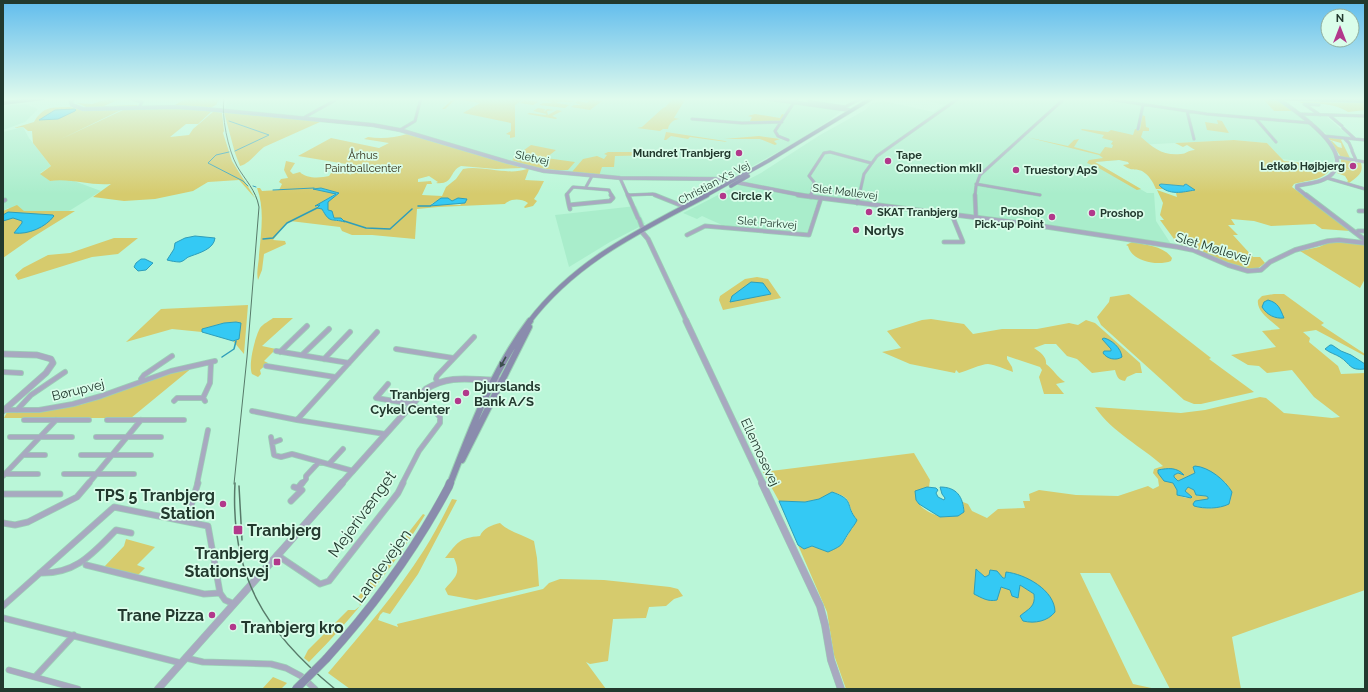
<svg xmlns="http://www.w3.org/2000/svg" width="1368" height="692" font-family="Raleway,sans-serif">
  <rect width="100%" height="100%" fill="#baf6d8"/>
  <path fill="#a9edcb" d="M227,98H763L842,110L830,120L796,142L731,178H652L593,175L550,171L517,164L385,126L345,120L226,109Z
    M917,98H1254L1273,99L1285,101L1306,116H1326L1350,137L1327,135L1323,131L1334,149L1335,157L1332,165L1282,159L1267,143L1234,140L1136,145L1119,160L1095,162L1147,193H1154L1156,221L1173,247L1026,224L818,199L807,233L733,227L722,225L702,216L697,219L683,213L761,173L820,135L865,110L872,103L885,101L933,112L944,105Z
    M25,104L38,109L25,122L3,130V106Z
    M23,127L29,138L51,166L40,173L50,181L61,179L74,181L101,191L69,211H24L8,208L3,211V132Z
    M636,206L645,224L610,242L569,267L555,215Z"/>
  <path fill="#d6cb6d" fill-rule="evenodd" d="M187,98H220L216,105L210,108L175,105Z
    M452,98H525L515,105V137L510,138V135L506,134L511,131V123L463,113L480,103L456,99L445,109H442L452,100Z
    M527,98H577L602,101L590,110L571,107L574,105H582L575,103L578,101L587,103L589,101L568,98L565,100L574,101C568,104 562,100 556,103L569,105L565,108L539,105L543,103H551L552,102L531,98L527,100L538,102L533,105L520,103Z
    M656,98L682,99L686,98L674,118L680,119C674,119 669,123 668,129H663L660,131L637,128L642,127L663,108L667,106H666L672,100Z
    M1239,98L1276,99L1293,111H1274L1264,100Z
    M108,99H126L117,100L104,106L137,105V107H86L77,103L92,104Z
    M1299,102L1365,103V110L1348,112C1334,103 1316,103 1302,103Z
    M70,107L82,110H121L59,140L123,110L188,108L212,111L198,124H186L170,137L189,135L193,129L214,111L222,113L224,131L223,133L232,161L255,198L239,180L208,182L193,191L155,199L124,201L93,197L111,184C90,186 71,178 50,181L40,174L51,166L33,143L32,131H28L23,127L14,128L34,122C44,105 52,108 70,107Z
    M538,108L545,109L544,112L547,109L554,110L547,111L548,115L557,110L562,111L552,116L557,118L556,119L527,114L530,113L545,115L547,114L533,111Z
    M224,112L329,122H320L264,147C256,153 250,163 240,166L235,153Z
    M755,114L780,118L782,114L785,115L780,121H744H750L752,117L748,116Z
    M1142,115L1145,116L1146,127L1149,128V131H1143L1141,137C1153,148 1163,156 1181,154C1186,154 1188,150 1195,150L1187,145L1183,147L1175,143L1234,140L1267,143L1284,161L1332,166C1326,181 1307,180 1294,184L1292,187L1351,231L1322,229L1315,224L1271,226L1254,221L1231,219L1235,225H1228L1238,235H1233L1253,257H1260L1265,263L1257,269H1245L1184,246L1174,239L1160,220H1164L1160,215L1163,203L1157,190L1177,197L1176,193L1195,190L1184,186L1161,184L1160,185L1163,189H1156C1153,182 1149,175 1142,171C1135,168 1133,172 1123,165L1129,164L1128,162L1119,160L1095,162L1141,189L1137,190L1097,167L1087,163L1089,160L1103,158L1099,155L1026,137L1068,146L1074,140L1079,139L1074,147L1100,154L1105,147L1112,148L1113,145L1111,144L1113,141L1102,138L1104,135L1081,130L1082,129L1108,132L1111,130L1133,135L1135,129L1140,130Z
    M1217,120L1222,121L1229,133L1207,130L1205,122L1218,124Z
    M666,132L725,141L727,142L690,137L688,139L671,136L666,140H664Z
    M407,134L523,168L496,169L461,166C449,171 454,185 436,183L438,182L429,176L418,179V182L431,181L432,184H427L422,195L442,196L446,187L456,179L463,169C482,165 508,176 527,169H529L525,180L544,181L538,193L534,199L537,201L533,206L525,208L524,207L528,203C519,197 508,200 505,204L438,207L417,209L415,239L372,235H352L342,231L340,227L290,221L284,226L273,240L285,241L286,244L264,254L262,270L258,280C256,271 259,263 259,255C261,233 265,209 257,188H260L262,191L279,190L282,184L279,182L281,179L288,178L284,170L286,161L295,163L290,171L293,174L300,172C306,179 321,178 329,176L331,173H347L351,175L346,164L298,156L331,138L379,148L389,143L364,139L368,137C381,139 394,138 407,134ZM321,188L339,193L328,202V210L332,211L334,218H341L342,221C331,221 327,219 322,209L317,208L319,205L316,206L336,193L315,189ZM448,198L452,201L458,198L467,199L460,205L431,204L441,199Z
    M759,136L780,139L774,141L777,144L775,145L760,139H724Z
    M1328,137L1343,139L1341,140L1350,158L1354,159L1341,157L1330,141H1332L1338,147L1342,148L1341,143L1330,140Z
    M531,145L556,150L546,158L575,162L568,170C550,171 529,167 512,160L514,159L513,158Z
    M608,152H641L660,155L615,156L614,167H602L599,176L571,173L583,159L597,156L604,159L607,155L604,154Z
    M1341,158L1358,163V161L1364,163H1361C1364,173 1357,177 1349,183H1346L1348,181L1345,176L1337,173L1341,168L1354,171L1341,167Z
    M17,205L24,211H75L33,237L3,258V211Z
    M114,238H138L118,254L92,257L18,280L15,275L23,268L48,255L70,253Z
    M1132,242C1146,245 1164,246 1172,258L1171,261C1158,266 1132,262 1128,246L1126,245Z
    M1330,242H1349L1365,245V279L1360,288L1300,251L1319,247Z
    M757,277L768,279L781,298L723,310L719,300L720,296L745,279Z
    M1129,294L1211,358L1209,359L1254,392L1201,404H1194L1184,400L1101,325L1097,317L1109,302L1110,297Z
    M1274,294H1284L1324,323L1321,325L1365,354V356L1316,330L1303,332L1310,338L1309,342L1338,366L1341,374L1365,373V590L1232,637L1241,689H1170L1110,573H1080L1133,684L1156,689H846L834,655L827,612L798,545L804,549L812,546L828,552L843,543L857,520C845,505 856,499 833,492L819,499L805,502L779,501L763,472L914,453L930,480L929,487H927L916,500C926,516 949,522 964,512L963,502L968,504L972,511L987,518L998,509L1025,508L1023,501H1030L1029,494L1039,490L1076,495L1118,496L1148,486L1153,489L1159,486L1158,479L1153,473L1154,469L1163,466C1141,446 1113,433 1095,407L1181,413L1205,410L1260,397L1266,398L1284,413L1332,418L1340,417L1314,397L1292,370L1267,373L1259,366L1248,365L1231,355L1276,347L1262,331L1280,329C1272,321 1256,312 1258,300L1262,296ZM1198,466C1208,471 1227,479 1231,491C1232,494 1230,499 1230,503C1220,509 1205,510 1194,506L1209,499C1206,493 1200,497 1196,495L1194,490L1188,487L1185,491L1191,497L1186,498L1177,495V490L1173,483L1170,482L1159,470L1170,468L1178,473L1174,475V477L1178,481L1195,473ZM978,570L985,577L989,575L990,570L998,574L1003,578L1012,573L1038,585L1040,621L1023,614C1032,610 1036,604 1034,594L1020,585L1019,592L1001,587L974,594Z
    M248,305L244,354L233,341H236V322L223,323L202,329V332L172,329L126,342L161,309Z
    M273,318H293L262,346L276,349L264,361L268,363L260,370L261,374L258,377L252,374C248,365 255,337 260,328C263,324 269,321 273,318Z
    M931,319L964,324L973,334L1002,329H1037L1069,323L1078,325L1086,320L1095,323L1140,363L1142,373H1136L1127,377L1125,381C1118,380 1117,377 1115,370L1092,373L1077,359L1067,356L1056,344H1045L1034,348C1040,352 1047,357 1046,364C1053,369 1057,377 1065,382L1056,384L1064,394H1044L1039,377L1042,370L1040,367L1007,356V359L1012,367L1013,372C1005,369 996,365 988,364C981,364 967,371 959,373L956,370L955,373L910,364L882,352L901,348L887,331L922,320Z
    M193,367L131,418H4L7,412L45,411L83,404L159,376Z
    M452,499L457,500L418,574L390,614L383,612L380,615L378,620L398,627L397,624L543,589L549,583L560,579L604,580L670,587L678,589L683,596L674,599L666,606L649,607L646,618L613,619L608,661L590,664L586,662L606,689H350L328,673C362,633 396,594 424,550C434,534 443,517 452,499Z
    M423,514L425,515C391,570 355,616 309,662L304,658L308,650L348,610H355L360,606L358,597Z
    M500,523C509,532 523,535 534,541L537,558L539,586L476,600L448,595L445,589C456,576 461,574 454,558H445C458,542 459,538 480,536C483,528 492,525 500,523Z
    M126,539L155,547L137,565L145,568L138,575L104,567L124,546Z
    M273,677L287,683L281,689H262Z"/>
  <path fill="#34c9f4" stroke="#2f9eb9" d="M75,109L76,110L75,111L58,119L39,120L55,110Z
    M1161,184L1184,186V185L1186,184L1195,190C1183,192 1169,196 1159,185Z
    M321,188L339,193L328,202V210L332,211L334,218H341L345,222C331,218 330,224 322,209L317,208L320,205L315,206L336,194L313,189Z
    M441,198H448L452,201L458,198L467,199L465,203L430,206Z
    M8,212L53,215L54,216C46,227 28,235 14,233L22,223V221L13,218L3,221V215Z
    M195,236L215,238C214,249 199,253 191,256C186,257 185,261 180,262C176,262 171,261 167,260L174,249L175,243L185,238Z
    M141,259H145L153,263L146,270L138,271L134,267L136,263Z
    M751,282L763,283L771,294L730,302L732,296Z
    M1268,300C1279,303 1280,309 1284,318C1275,319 1267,315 1262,307L1264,302Z
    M236,322L241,323L239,339L233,341L202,332V329L224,323Z
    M1104,338C1112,340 1121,348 1122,357C1116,361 1107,359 1103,353L1104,351H1111V349L1102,339Z
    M1330,345H1332L1341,351L1351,355L1365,364V369C1349,371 1351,364 1340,357C1335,354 1330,353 1325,349Z
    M1195,466C1209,467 1225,480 1232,492L1229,504C1219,509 1204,509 1194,506L1193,504L1195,501L1208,499V497L1206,496L1196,495L1194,490L1188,487L1185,491L1192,497L1191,498L1177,495V490L1173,483L1164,481L1158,473V470C1168,468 1177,467 1184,475L1178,473L1174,475V477L1178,481L1195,473L1193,467Z
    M927,487L936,488L938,490L936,493L938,497L944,500L945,498L942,494L940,487C957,487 963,497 964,512L958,516L940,517L919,504L916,500L915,491Z
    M832,492C856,500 844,505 857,520C855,525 852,527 850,531C840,545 846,544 828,552L812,546L804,549L798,545L779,501L805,502L819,499Z
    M976,569L985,577L989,575L990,570L997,571L1003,578H1005L1006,572C1025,574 1055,590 1055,612C1048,621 1035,624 1023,621L1020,616C1028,609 1036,607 1034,594L1020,585L1018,598L1012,596L1010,590L1001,587L997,600C988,602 982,598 974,594Z"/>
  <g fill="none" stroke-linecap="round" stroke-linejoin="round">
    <path stroke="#2f9eb9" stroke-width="1" d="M229,121L269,135L235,151
      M229,152L216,155L208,163L243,181L248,186
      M253,186L256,187
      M273,190L314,188"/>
    <path stroke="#2f9eb9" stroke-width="1.5" d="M418,206H430
      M344,221L366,228L390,229L412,209
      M263,239L273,238L287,223L317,208
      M222,357L234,349L236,341"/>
    <defs>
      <path id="minor-far3" d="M128,98L142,102L139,108
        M811,98L809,101L812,102L845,107L862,98
        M1101,98L1207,114L1311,123
        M1319,105L1304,104L1320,115
        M1187,111L1194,139
        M1301,114L1365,116
        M1330,116L1342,126
        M305,117L339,98
        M692,119L742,123L782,122
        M1256,119L1276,142
        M1343,128L1355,139
        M1138,129L1143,105
        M400,130L415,121L421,98
        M1324,136L1365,140
        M1344,138L1349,143L1352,150
        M788,140L778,136L775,131L797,98
        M1352,151L1356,160
        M1337,157L1365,162
        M620,178L628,196
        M1327,178L1365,189
        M976,184L1040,195
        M586,187L592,176
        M629,195L653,194L658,196
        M567,196V194L573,187L609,190L612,196
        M811,196L814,182L809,176L824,153L830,152L871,163
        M859,196L864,174L877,156L959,98
        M975,196L976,186L980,175L1065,98"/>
      <path id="minor-far2" d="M567,195L569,205
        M628,195L638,218
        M655,195L685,207
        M975,195L976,218
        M811,197V195
        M3,201L5,200
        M857,203L859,195
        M569,205L570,209
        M569,205L610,201L613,198L611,195
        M1359,211H1365
        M639,219L642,227L645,228
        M1358,231H1365
        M687,235L705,226L809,235L821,198
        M944,242H963L952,215"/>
      <path id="minor-far1" d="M377,332L297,420L385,434
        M396,349L453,358
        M276,351L349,363
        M280,352L307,326
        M302,355L329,329
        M324,359L350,332
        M266,366L335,377
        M3,372L21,373
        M142,381L141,379L144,375L172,356
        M438,383L436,379L437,376L474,337
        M388,384L376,398L412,404
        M174,401L177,398H203
        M205,401L203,398L210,383L211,362
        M5,410H39L73,404L101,396L171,371L215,361
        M17,410L31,395L65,372
        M252,411L297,420
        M24,420H89
        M107,420H184
        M10,437H72
        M96,437H161
        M271,437L274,455L281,457L292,454L353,471
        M272,443L280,440
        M23,455H45
        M81,455H151
        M329,464L343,449
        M4,474H38
        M64,474H134
        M3,476L56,420
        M88,484L141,420
        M197,484L208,430
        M302,484L306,479V476L319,462
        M402,484L419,451L440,423V417L435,412L410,406"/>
      <path id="minor" d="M298,488L302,483
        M3,494H60
        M291,501L302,490L294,487
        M186,521L198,483
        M3,523L15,525L28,522L77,497L89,483
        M277,555L320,584L329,581L398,493L403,483
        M86,565L204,594L220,593
        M40,573C76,574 92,554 116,530L131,533
        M3,606L114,507L208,526L220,593L225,600L234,604
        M3,618L181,663
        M186,658L203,662L271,664L286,668L301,676L315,689
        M9,670L78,689
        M35,677L74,635"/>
      <path id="tertiary-far3" d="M73,98L71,102L72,105L83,109L175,107L207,109
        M763,98L849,110
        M1277,98C1294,110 1355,150 1332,174C1323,183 1308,183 1297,186V188L1307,196
        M206,109L373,125L400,130L508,162L544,171L620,178L719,179L806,196"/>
      <path id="tertiary-far2" d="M798,195L1028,224L1178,247L1193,250L1228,265L1248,271L1261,270L1270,262L1295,250L1328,241L1339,240L1365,243
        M1306,195L1365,240
        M642,232L648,239L687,322"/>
      <path id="tertiary-far1" d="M686,321L763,484
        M3,354L37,355L51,359L53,363L46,373L3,411
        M341,484L426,389C452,373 474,381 502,380"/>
      <path id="tertiary" d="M762,483L820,606L825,625L831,660L841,689
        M158,689L342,483"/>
      <path id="secondary-far3" d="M1269,98L1365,101
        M3,103L44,98
        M731,186L748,176
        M705,196L768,161L872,98"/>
      <path id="secondary-far2" d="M529,322C576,260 640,231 707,195"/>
      <path id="secondary-far1" d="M462,460L529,327
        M450,484C472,427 493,370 530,321"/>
      <path id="secondary" d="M448,488L450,483
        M326,659C374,606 415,550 449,486"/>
    </defs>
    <use href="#minor-far3" stroke="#9cd0b6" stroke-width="3.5"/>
    <use href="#minor-far2" stroke="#9cd0b6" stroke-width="5"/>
    <use href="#minor-far1" stroke="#9cd0b6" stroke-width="6"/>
    <use href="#minor" stroke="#9cd0b6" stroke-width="7"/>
    <use href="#tertiary-far3" stroke="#9cd0b6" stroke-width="4.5"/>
    <use href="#tertiary-far2" stroke="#9cd0b6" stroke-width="5.5"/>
    <use href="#tertiary-far1" stroke="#9cd0b6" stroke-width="7"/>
    <use href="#tertiary" stroke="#9cd0b6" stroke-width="8"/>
    <use href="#secondary-far3" stroke="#9cd0b6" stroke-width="4.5"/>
    <use href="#secondary-far2" stroke="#9cd0b6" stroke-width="6"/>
    <use href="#secondary-far1" stroke="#9cd0b6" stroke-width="8"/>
    <use href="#secondary" stroke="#9cd0b6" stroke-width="9"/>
    <use href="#minor-far3" stroke="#a8a9c0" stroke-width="2.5"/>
    <use href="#minor-far2" stroke="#a8a9c0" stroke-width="3.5"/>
    <use href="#minor-far1" stroke="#a8a9c0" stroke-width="4.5"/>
    <use href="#minor" stroke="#a8a9c0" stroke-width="5.5"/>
    <use href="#tertiary-far3" stroke="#a8a9c0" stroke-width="3.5"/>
    <use href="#tertiary-far2" stroke="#a8a9c0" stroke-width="4"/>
    <use href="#tertiary-far1" stroke="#a8a9c0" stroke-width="5.5"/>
    <use href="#tertiary" stroke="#a8a9c0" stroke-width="7"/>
    <use href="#secondary-far3" stroke="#8a8cad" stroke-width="3.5"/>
    <use href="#secondary-far2" stroke="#8a8cad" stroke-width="4.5"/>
    <use href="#secondary-far1" stroke="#8a8cad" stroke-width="6"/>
    <use href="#secondary" stroke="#8a8cad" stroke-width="8"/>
    <path stroke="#577a69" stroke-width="1" d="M224,98C221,115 228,150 237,166C245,180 256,190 259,207L247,357L234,484"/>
    <path stroke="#577a69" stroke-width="1.5" d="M235,483C230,576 265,632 335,689
      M239,486L242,540"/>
    <defs>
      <path id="secondary-bridge" d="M296,689L326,659"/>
    </defs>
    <use href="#secondary-bridge" stroke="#9cd0b6" stroke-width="9" stroke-linecap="butt"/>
    <use href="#secondary-bridge" stroke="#8a8cad" stroke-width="8"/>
  </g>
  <defs><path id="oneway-solid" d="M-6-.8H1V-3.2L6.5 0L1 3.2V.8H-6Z"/></defs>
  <use fill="#3c4e4e" href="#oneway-solid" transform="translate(503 362) rotate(119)"/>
  <linearGradient id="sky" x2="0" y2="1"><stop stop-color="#60bced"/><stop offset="0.51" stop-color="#e0fbed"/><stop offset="1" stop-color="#e0fbed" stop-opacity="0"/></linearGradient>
  <rect width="1368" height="194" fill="url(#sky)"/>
  <g fill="#b2388b" stroke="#dafdea" stroke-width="1.5">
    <circle cx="739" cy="153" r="4"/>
    <circle cx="888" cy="161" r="4"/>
    <circle cx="1353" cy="166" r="4"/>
    <circle cx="1016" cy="170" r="4"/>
    <circle cx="723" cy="196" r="4"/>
    <circle cx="869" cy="212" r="4"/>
    <circle cx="1092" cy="213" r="4"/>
    <circle cx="1052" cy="217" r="4"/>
    <circle cx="856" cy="230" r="4"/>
    <circle cx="466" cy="393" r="4"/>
    <circle cx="458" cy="401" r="4"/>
    <circle cx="223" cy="504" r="4"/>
    <rect x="233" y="525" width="10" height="10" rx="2"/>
    <rect x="273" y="558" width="8" height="8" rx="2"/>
    <circle cx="212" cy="615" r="4"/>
    <circle cx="233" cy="627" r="4"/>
  </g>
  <g text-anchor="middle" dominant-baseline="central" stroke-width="3.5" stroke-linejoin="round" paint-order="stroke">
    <g font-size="11" font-weight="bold" fill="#22392e" stroke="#dafdea" text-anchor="start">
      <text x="731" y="153" text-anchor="end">Mundret Tranbjerg</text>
      <text x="896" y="155">Tape<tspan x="896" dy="13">Connection mkII</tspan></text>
      <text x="1345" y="166" text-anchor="end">Letkøb Højbjerg</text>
      <text x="1024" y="170">Truestory ApS</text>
      <text x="731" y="196">Circle K</text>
      <text x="1044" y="211" text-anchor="end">Proshop<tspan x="1044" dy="13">Pick-up Point</tspan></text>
      <text x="877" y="212">SKAT Tranbjerg</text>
      <text x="1100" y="213">Proshop</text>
    </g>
    <g font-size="11" fill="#322f17" stroke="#dafdea">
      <text x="363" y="155">Århus<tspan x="363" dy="13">Paintballcenter</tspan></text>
    </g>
    <g font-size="11" fill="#22392e" stroke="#dafdea">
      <text transform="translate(532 158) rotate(12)">Sletvej</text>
      <text transform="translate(714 183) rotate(-28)">Christian X's Vej</text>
      <text transform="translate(845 192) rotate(7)">Slet Møllevej</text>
      <text transform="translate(767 223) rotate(5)">Slet Parkvej</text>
    </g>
    <g font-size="13" font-weight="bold" fill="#22392e" stroke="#dafdea" text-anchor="start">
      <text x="864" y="230">Norlys</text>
      <text x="474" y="386">Djurslands<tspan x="474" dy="15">Bank A/S</tspan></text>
      <text x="450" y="394" text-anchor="end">Tranbjerg<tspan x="450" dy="15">Cykel Center</tspan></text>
    </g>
    <g font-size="13" fill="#22392e" stroke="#dafdea">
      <text transform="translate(1213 248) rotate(17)">Slet Møllevej</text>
      <text transform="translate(78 390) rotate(-14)">Børupvej</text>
      <text transform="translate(760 452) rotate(65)">Ellemosevej</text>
    </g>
    <g font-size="16" font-weight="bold" fill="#22392e" stroke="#dafdea" text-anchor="end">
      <text x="215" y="495">TPS 5 Tranbjerg<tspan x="215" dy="18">Station</tspan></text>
      <text x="247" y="530" text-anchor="start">Tranbjerg</text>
      <text x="269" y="553">Tranbjerg<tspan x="269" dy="18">Stationsvej</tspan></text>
      <text x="204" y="615">Trane Pizza</text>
      <text x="241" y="627" text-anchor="start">Tranbjerg kro</text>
    </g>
    <g font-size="16" fill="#22392e" stroke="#dafdea">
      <text transform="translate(362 514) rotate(-54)">Mejerivænget</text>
      <text transform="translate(382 566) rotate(-54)">Landevejen</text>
    </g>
  </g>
  <rect width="1368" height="692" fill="none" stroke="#22392e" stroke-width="8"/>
  <g transform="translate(1340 28)"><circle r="19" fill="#dafdea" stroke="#90af9f"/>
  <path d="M0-3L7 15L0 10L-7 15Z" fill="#b2388b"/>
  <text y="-6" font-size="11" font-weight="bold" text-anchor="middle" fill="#22392e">N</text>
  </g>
</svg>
